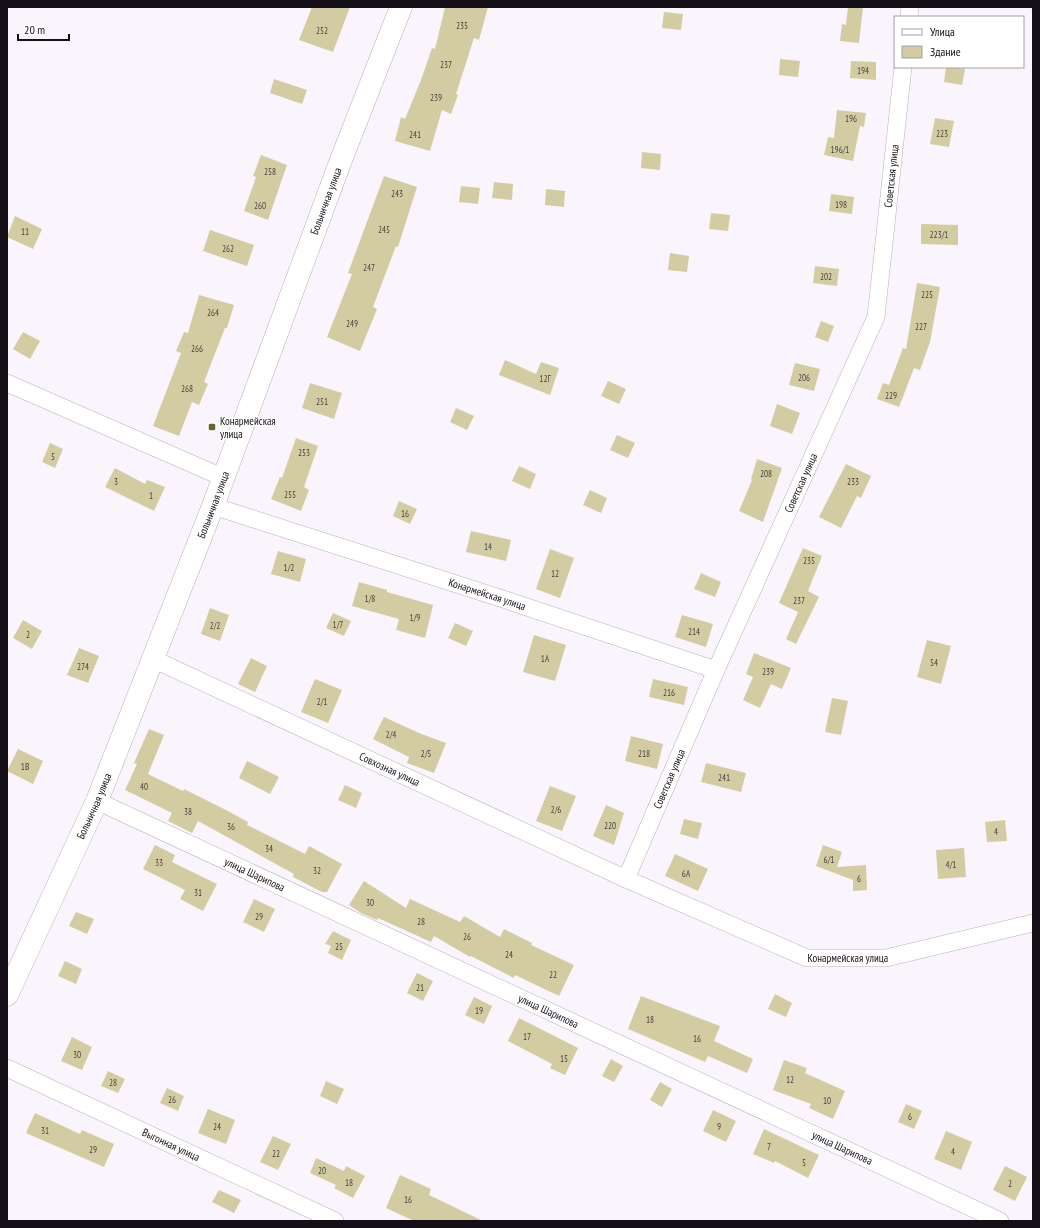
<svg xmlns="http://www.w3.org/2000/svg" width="1040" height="1228" font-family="'PT Sans Narrow',sans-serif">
  <rect width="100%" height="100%" fill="#faf5fd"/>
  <path fill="#d3cca3" d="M312,7H350L333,52L299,40Z
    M445,7H488L479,40L474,38L456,94L458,95L451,114L442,110L430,151L395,141L401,117L405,119L421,80L432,48L435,49Z
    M848,7H863L859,43L840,41L842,24L846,25Z
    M664,12L683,14L681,30L662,28Z
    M780,59L800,61L798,77L779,75Z
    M851,61L876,62V80L850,78Z
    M946,67L965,69L962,85L944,82Z
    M274,79L307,90L302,104L270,93Z
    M837,110L866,113L864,127L860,126L853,161L824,155L828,137L834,138Z
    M935,118L954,121L949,147L930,144Z
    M642,152L661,154L660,170L641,168Z
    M261,155L287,165L268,220L244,211L256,177L253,176Z
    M384,176L417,187L398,247L396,246L373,307L377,309L360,351L327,337L352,274L348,273Z
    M494,182L513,184L512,200L492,198Z
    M461,186L480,188L478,204L459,202Z
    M546,189L565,191L564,207L545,205Z
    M831,194L854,197L852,214L829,211Z
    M711,213L730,215L728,231L709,229Z
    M15,216L42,229L33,249L7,237Z
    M921,224L958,225V245L921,244Z
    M210,230L254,245L247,266L203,251Z
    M670,253L689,256L687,272L668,270Z
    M815,266L839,269L837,286L813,283Z
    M917,283L940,287L930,342L920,370L914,368L899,407L877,399L883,383L889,385L903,348L906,349Z
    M199,295L234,305L227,328H225L204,382L208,384L199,405L192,402L179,436L153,426L181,353L176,351L184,332L188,333Z
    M821,321L834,326L828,342L815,337Z
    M23,332L40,341L30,359L13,349Z
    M505,360L536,374L541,362L559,368L550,395L499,375Z
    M795,363L820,369L814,391L789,385Z
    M608,381L626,389L619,404L601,396Z
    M310,383L342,393L334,419L302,408Z
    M777,404L800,413L792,434L770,426Z
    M456,408L474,416L467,430L450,422Z
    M617,435L635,443L628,458L610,450Z
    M296,438L318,446L304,487L309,490L301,511L271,499L280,477L282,478Z
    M50,443L63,449L55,468L42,462Z
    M757,459L782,468L763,522L739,511L752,480L751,479Z
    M846,464L871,476L861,498L857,496L841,528L819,517Z
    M519,466L536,474L530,489L512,481Z
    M115,468L145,484L147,480L165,487L154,511L105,487Z
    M590,490L607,498L601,513L583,505Z
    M399,501L417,509L410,524L393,516Z
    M471,531L511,540L506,561L466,552Z
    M803,548L822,556L808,591L819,597L796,644L786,639L798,612L779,603Z
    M550,549L574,558L560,598L536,589Z
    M278,551L306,559L300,582L271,574Z
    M701,573L721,582L715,597L694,589Z
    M359,582L387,590V592L433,605L425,638L396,630L399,619L352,606Z
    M210,608L229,615L220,641L201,634Z
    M333,613L351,621L344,636L326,628Z
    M682,615L713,624L706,647L675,637Z
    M23,620L42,631L32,649L13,638Z
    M455,623L473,631L466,646L448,638Z
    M534,635L566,645L555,681L523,672Z
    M927,640L951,646L941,684L917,677Z
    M79,648L99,656L88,683L67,675Z
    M754,653L791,668L782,689L771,684L760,708L743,700L753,677L746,674Z
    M251,658L267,666L255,692L238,684Z
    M315,679L342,690L328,723L301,712Z
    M653,679L688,687L684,705L649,697Z
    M832,698L848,701L841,735L825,732Z
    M384,717L419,733L446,743L434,773L407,763L409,757L373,739Z
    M149,729L164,735L148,774L183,791L184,789L226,810L248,822L247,825L305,854L309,846L342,864L327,892H322L293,877L294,874L198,821L192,833L168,821L172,813L125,790L137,764L134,763Z
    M631,736L663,744L657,769L625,761Z
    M18,749L43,761L33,784L7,771Z
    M247,761L279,777L270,794L239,778Z
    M706,763L746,773L741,792L701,782Z
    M345,785L362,793L356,808L338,800Z
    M550,786L576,796L562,831L536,821Z
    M606,805L624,813L614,845L593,836Z
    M684,819L702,823L698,839L680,834Z
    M1005,820L1007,841L987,842L985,822Z
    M155,845L175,855L172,862L217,884L203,911L180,899L185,890L143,869Z
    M823,845L842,852L837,867L866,865L867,890L853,891V880L816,866Z
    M964,848L966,877L938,879L936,850Z
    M675,854L708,869L698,891L665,876Z
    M364,881L406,908L410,899L460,922L464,916L500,937L504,929L532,943L531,945L574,965L559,996L515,975L514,978L471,956L470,957L434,936L431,942L378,918L377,920L361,913L349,905Z
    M254,899L275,909L264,932L243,922Z
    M76,912L94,919L87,934L69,926Z
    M333,931L351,940L342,960L328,953L331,946L325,944Z
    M65,961L82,969L76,984L58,976Z
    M417,973L433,981L423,1001L407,993Z
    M775,994L792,1003L786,1017L768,1009Z
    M641,996L720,1026L714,1041L753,1059L747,1073L708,1056L705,1062L628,1029Z
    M474,997L492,1006L484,1024L465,1015Z
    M519,1018L578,1048L565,1075L550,1068L552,1064L508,1041Z
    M72,1037L92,1047L82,1070L61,1061Z
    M611,1059L623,1066L614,1082L602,1076Z
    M784,1060L807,1068L805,1073L845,1091L833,1119L809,1108L811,1104L773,1090Z
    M108,1071L125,1079L118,1093L101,1086Z
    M326,1081L344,1089L337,1104L320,1096Z
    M660,1082L672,1089L662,1107L650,1100Z
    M167,1088L184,1096L178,1111L160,1103Z
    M906,1104L922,1111L914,1129L898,1122Z
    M208,1109L235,1120L226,1144L198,1133Z
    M713,1110L736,1121L726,1142L703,1131Z
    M35,1113L80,1134L82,1130L114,1144L104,1167L26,1133Z
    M764,1129L819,1155L808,1178L775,1161L774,1163L753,1154Z
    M946,1131L972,1142L961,1170L934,1159Z
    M273,1136L291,1144L278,1170L260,1162Z
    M316,1158L344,1171L346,1166L365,1176L353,1198L334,1188L336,1185L310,1173Z
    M1005,1166L1027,1177L1015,1201L993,1190Z
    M400,1175L431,1189L429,1195L483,1221H414L386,1208Z
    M219,1190L241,1200L234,1213L212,1202Z"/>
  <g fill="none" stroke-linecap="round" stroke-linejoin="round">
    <defs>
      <g id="street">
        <path d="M909,17L910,7"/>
        <path d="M7,383L222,477"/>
        <path id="s1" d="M213,506L503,599L716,670"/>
        <path id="s2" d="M153,659L626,879L807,958H886L1033,923"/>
        <path id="s3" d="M97,801L1000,1221"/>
        <path id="s4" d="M626,879L716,670L876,317L903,67"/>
        <path id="s5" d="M7,1068L335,1221"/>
      </g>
      <g id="secondary">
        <path id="s6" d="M7,995L97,801L213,506L341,160L401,7"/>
      </g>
    </defs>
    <use href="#street" stroke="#baadc1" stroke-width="18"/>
    <use href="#secondary" stroke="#baadc1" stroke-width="23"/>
    <use href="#street" stroke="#fff" stroke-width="17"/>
    <use href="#secondary" stroke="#fff" stroke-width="22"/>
  </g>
  <rect fill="#6c6330" stroke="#fff" stroke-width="1.5" x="208" y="423" width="8" height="8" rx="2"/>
  <g text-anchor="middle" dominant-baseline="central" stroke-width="3" stroke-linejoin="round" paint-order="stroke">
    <g font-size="9" fill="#443f3a">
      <text x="462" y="25">235</text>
      <text x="322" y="30">252</text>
      <text x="446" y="64">237</text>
      <text x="863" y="70">194</text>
      <text x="436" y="97">239</text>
      <text x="851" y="118">196</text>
      <text x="942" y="133">223</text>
      <text x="415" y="134">241</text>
      <text x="840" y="149">196/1</text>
      <text x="270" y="171">258</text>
      <text x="397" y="193">243</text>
      <text x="841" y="204">198</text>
      <text x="260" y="205">260</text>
      <text x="384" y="229">245</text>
      <text x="25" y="231">11</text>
      <text x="939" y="234">223/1</text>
      <text x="228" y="248">262</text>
      <text x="369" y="267">247</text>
      <text x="826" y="276">202</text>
      <text x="927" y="294">225</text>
      <text x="213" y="312">264</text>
      <text x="352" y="323">249</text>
      <text x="921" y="326">227</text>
      <text x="197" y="348">266</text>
      <text x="804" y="377">206</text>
      <text x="545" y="378">12Г</text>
      <text x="187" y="388">268</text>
      <text x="891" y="395">229</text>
      <text x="322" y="401">251</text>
      <text x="304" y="452">253</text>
      <text x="53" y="456">5</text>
      <text x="766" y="473">208</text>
      <text x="116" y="481">3</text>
      <text x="853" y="481">233</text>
      <text x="290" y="494">255</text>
      <text x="151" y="495">1</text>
      <text x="405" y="513">16</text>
      <text x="488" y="546">14</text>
      <text x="809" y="560">235</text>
      <text x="289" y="567">1/2</text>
      <text x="555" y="573">12</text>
      <text x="370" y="598">1/8</text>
      <text x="799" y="600">237</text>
      <text x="415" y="617">1/9</text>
      <text x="338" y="624">1/7</text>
      <text x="215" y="625">2/2</text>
      <text x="694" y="631">214</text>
      <text x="28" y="634">2</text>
      <text x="545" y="658">1А</text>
      <text x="934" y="662">54</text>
      <text x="83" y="666">274</text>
      <text x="768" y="671">239</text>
      <text x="669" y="692">216</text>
      <text x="322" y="701">2/1</text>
      <text x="391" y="734">2/4</text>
      <text x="426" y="753">2/5</text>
      <text x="644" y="753">218</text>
      <text x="25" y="766">1В</text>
      <text x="724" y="777">241</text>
      <text x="144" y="786">40</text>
      <text x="556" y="809">2/6</text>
      <text x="188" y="811">38</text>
      <text x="610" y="825">220</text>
      <text x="231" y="826">36</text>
      <text x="996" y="831">4</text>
      <text x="269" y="848">34</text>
      <text x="829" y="859">6/1</text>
      <text x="159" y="862">33</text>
      <text x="951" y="864">4/1</text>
      <text x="317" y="870">32</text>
      <text x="686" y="873">6А</text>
      <text x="859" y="878">6</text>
      <text x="198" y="892">31</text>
      <text x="370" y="902">30</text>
      <text x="259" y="916">29</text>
      <text x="421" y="921">28</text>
      <text x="467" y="936">26</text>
      <text x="339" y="946">25</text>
      <text x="509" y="954">24</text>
      <text x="553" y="974">22</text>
      <text x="420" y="987">21</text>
      <text x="479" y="1010">19</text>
      <text x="650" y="1019">18</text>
      <text x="527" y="1036">17</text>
      <text x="697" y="1038">16</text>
      <text x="77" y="1054">30</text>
      <text x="564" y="1058">15</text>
      <text x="790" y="1079">12</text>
      <text x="113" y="1082">28</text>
      <text x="172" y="1099">26</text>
      <text x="827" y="1100">10</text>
      <text x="910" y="1116">6</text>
      <text x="217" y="1126">24</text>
      <text x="719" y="1126">9</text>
      <text x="45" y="1130">31</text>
      <text x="769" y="1146">7</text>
      <text x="93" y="1149">29</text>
      <text x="953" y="1151">4</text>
      <text x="276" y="1153">22</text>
      <text x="804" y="1162">5</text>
      <text x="322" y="1170">20</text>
      <text x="349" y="1182">18</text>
      <text x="1010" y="1183">2</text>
      <text x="408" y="1199">16</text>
    </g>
    <g font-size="11" fill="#151017" stroke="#fff">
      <text stroke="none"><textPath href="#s4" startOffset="757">Советская улица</textPath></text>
      <text stroke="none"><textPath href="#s6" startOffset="856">Больничная улица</textPath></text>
      <text stroke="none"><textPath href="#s4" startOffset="433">Советская улица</textPath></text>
      <text stroke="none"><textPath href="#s6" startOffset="532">Больничная улица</textPath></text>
      <text stroke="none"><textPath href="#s1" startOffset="288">Конармейская улица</textPath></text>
      <text stroke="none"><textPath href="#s2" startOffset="261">Совхозная улица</textPath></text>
      <text stroke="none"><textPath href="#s4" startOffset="109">Советская улица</textPath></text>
      <text stroke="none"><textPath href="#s6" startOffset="208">Больничная улица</textPath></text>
      <text stroke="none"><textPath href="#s3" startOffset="174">улица Шарипова</textPath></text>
      <text stroke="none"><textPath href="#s2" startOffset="760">Конармейская улица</textPath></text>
      <text stroke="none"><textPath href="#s3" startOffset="498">улица Шарипова</textPath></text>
      <text stroke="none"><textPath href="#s5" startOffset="181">Выгонная улица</textPath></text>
      <text stroke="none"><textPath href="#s3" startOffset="822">улица Шарипова</textPath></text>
    </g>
    <g font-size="11" fill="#151017" stroke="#fff" text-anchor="start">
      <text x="220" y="421">Конармейская<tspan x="220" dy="13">улица</tspan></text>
    </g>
  </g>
  <rect width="1040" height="1228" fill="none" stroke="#151017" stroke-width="16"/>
  <rect x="894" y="16" width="130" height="52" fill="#ffffff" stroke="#a19fa2"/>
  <rect x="902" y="29" width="20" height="6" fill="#ffffff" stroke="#a19fa2"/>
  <text x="930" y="36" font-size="12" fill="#151017">Улица</text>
  <rect x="902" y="46" width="20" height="12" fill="#d3cca3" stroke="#a19fa2"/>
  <text x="930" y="56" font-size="12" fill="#151017">Здание</text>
  <path d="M18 34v6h51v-6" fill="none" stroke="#151017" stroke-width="2"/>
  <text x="24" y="34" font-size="12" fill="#151017" stroke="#ffffff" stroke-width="3" paint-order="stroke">20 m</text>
</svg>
